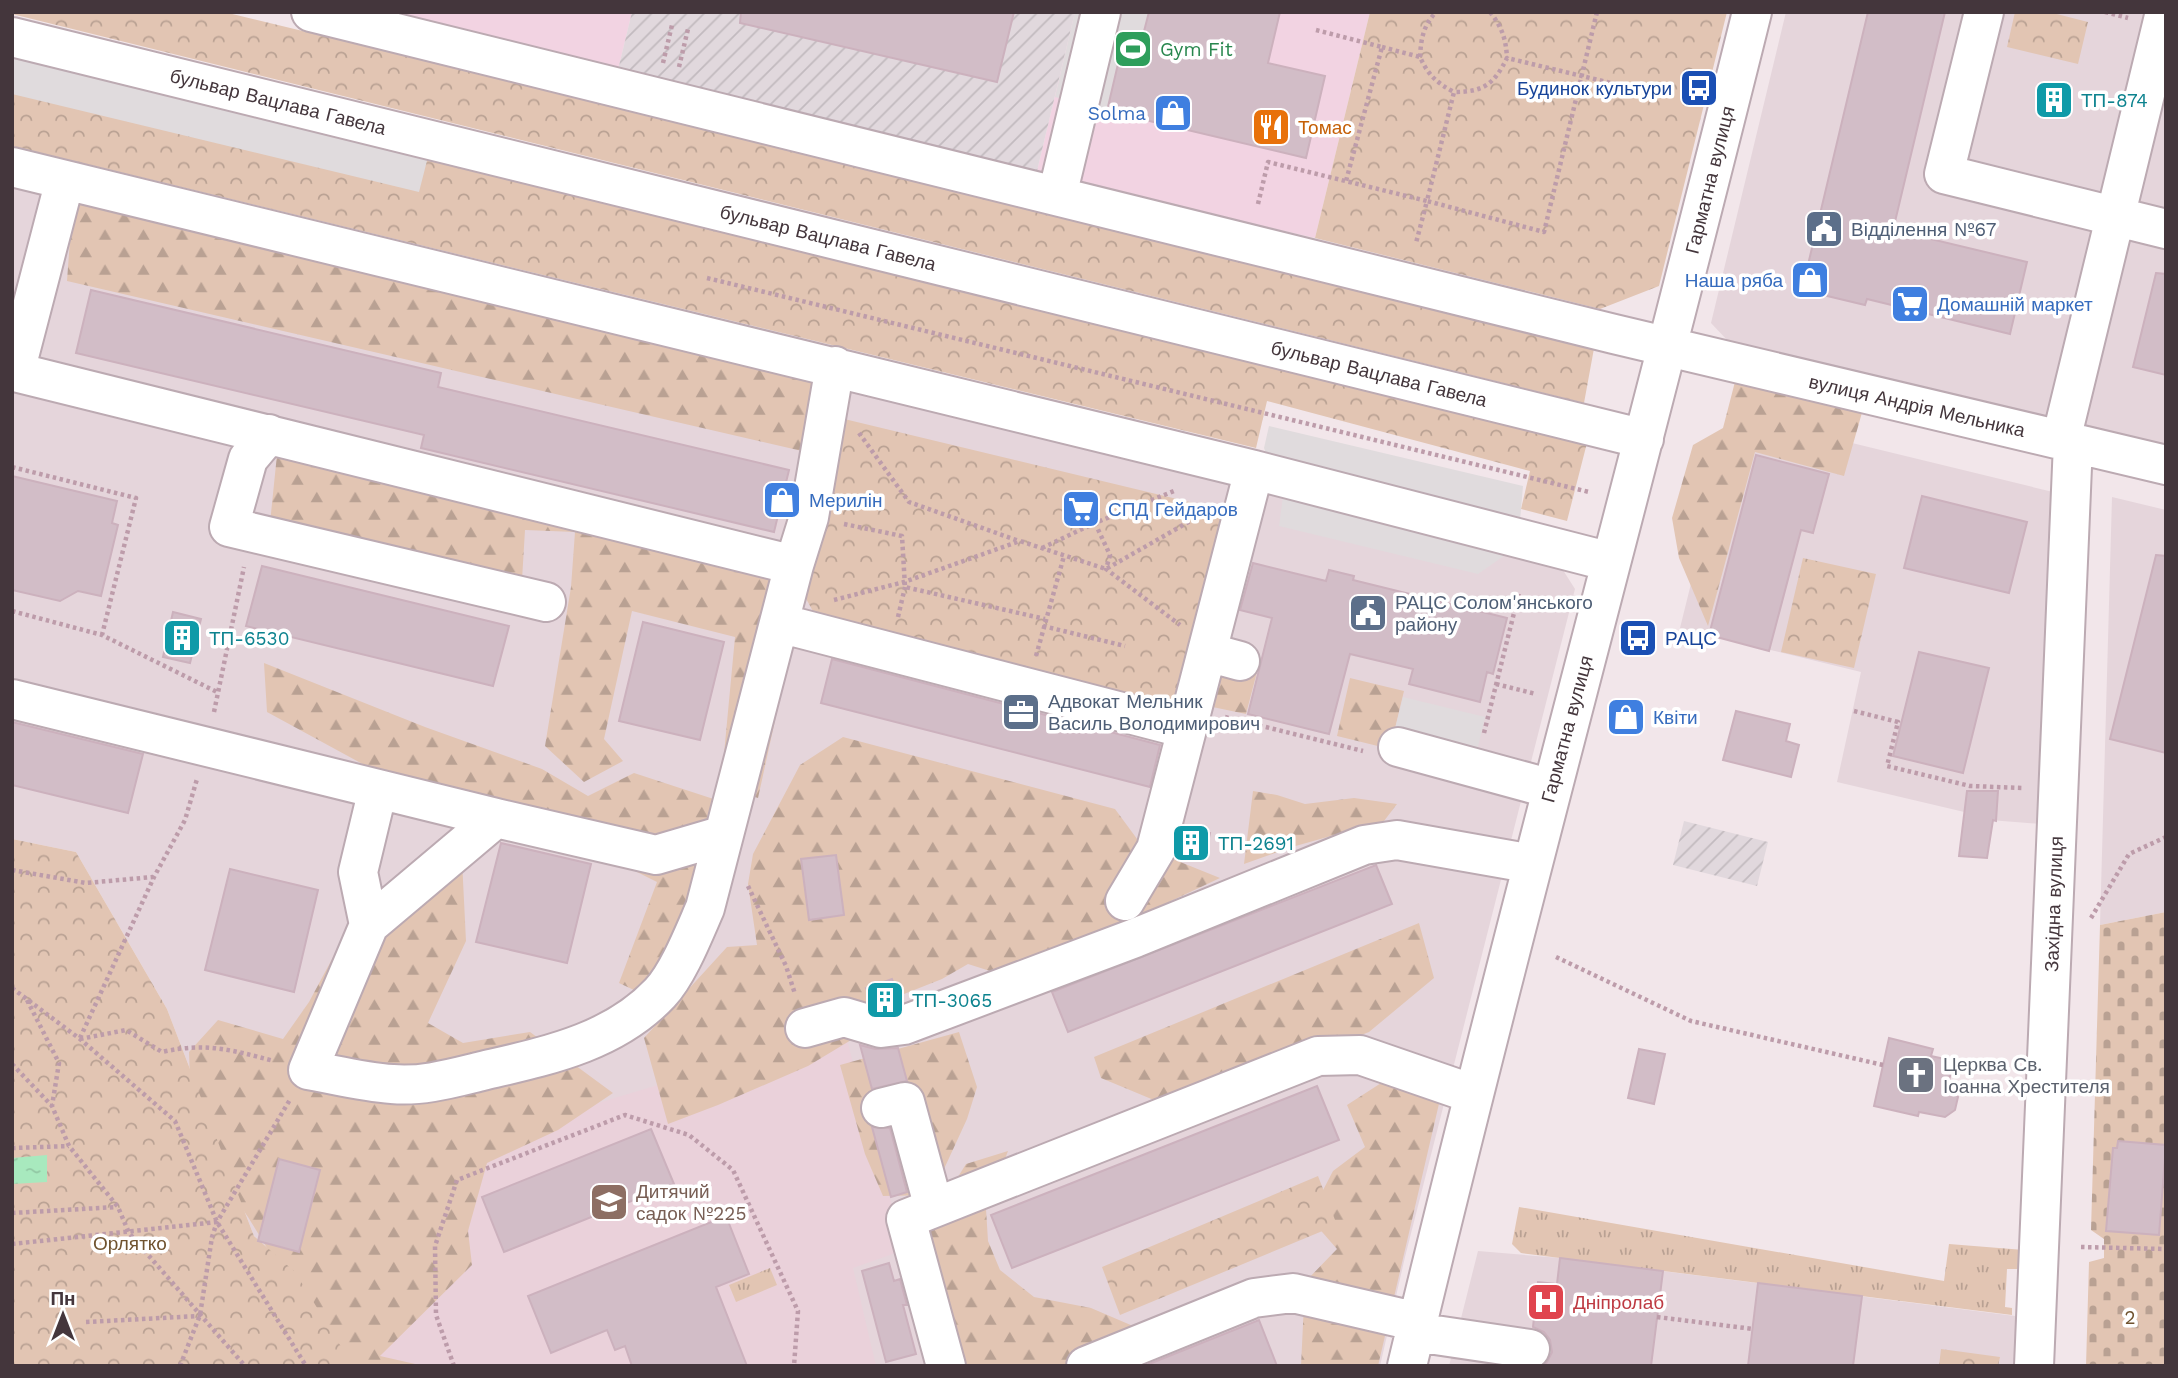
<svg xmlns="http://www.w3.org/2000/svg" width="2178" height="1378" font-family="'Work Sans',sans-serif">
  <defs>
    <pattern id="industrial-furrows" width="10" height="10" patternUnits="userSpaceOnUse" patternTransform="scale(1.75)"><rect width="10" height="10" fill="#e1d8dd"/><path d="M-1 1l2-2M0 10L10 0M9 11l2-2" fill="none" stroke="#c2babf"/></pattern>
    <pattern id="grass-tufts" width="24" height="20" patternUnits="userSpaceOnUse" patternTransform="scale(1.75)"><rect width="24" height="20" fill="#e2c5b3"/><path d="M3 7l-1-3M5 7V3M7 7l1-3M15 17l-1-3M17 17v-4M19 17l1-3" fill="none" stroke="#b9a193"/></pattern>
    <pattern id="forest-firs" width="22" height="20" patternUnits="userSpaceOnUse" patternTransform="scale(1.75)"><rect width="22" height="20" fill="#e2c5b3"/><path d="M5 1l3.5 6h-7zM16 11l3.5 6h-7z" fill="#b9a193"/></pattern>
    <pattern id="cemetery-stones" width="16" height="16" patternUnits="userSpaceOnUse" patternTransform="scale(1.75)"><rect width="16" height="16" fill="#e2c5b3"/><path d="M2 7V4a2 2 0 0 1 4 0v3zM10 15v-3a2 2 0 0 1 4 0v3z" fill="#b9a193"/></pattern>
    <pattern id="park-crowns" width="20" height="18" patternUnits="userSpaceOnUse" patternTransform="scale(1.75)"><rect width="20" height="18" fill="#e2c5b3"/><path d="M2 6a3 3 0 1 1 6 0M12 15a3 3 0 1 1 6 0" fill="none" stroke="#b9a193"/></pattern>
    <pattern id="water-ripples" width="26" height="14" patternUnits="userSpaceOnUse" patternTransform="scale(1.75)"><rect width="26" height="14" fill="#a8e9be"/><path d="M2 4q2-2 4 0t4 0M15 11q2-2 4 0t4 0" fill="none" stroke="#92c8a4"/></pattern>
  </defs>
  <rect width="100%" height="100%" fill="#f2e6ea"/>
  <path fill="#e5d5db" d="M1786,12H2166V446L1728,341L1711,323Z
    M12,183L821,378L1218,482L1561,567L1575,589L1405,1257L1380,1366H353L295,1272L254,1236L167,1009L76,852L12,839Z
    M1733,414L2053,492L2041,824L1977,819V815L1837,782L1861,672L1680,628Z
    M2112,497L2166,510V912L2100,925Z
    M1478,1251L1560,1258L2023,1317L2021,1366H1449Z"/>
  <path fill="#f2d3e2" d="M364,12H632L617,74Z
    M1075,12H1370L1315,238L1036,175Z"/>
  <path fill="url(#industrial-furrows)" d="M632,12H1075L1036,175L617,74Z
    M1684,821L1768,842L1757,886L1673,865Z"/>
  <path fill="#ead1da" d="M844,1029L904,1250L853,1268L876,1366H353L336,1182Z"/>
  <path fill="url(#grass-tufts)" d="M1519,1207L1944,1281L1949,1244L2024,1250L2023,1269H2007L2005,1307L2012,1308V1315L1521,1253L1512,1244Z
    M770,1268L777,1285L736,1302L729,1285Z"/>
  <path fill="url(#forest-firs)" d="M73,199L831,383L815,454L67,281Z
    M1737,374L1865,402L1844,476L1755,452L1708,626L1679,558L1672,518L1693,445L1723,428Z
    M278,445L793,549L787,666L758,798L721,786L735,637L632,611L604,739L623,761L584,782L545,746L571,587L575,532L525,530L522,580L270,523Z
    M264,663L425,727L542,769L588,796L634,773L738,807L651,998L619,983L657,882L607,857L524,841H504L267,712Z
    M1257,672L1246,714L1203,705L1209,675Z
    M1350,678L1404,691L1390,749L1337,736Z
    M843,737L1115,809L1143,847L1220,878L1009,977L968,964L942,979L894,998L886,1019L808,1066L718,1105L668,1124L644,1038L727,947L757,945L748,884L753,854L800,765Z
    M1253,791L1277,795L1305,804L1354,798L1397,804L1384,821L1292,847L1244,864Z
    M462,860L466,941L428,1023L463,1043L530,1032L613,1093L558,1130L487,1163L468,1231L472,1265L380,1356L424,1366H322L291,1287L248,1217L192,1136L189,1052L218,1020L283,1039L309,1002L368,892Z
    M1419,923L1434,978L1369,1032L1173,1108L1101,1078L1094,1057Z
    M959,1032L977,1087L967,1119L932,1195L883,1196L865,1154L840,1065Z
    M1423,1056L1448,1065L1378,1366H1301L1305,1282L1337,1249L1309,1217L1333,1171L1365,1147L1347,1105Z
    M1008,1151L986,1209L988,1241L1000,1270L1034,1297L1091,1308L1147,1332L1069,1366H959L923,1233L966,1164Z"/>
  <path fill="url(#cemetery-stones)" d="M2166,912V1366H2086L2089,1262L2104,1258V1239L2091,1230L2100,925Z"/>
  <path fill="url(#park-crowns)" d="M12,12H224L1595,343L1584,403L12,14Z
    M1370,12H1727L1659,286L1600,309L1315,238Z
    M2015,12H2049L2088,22L2078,64L2007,47Z
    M12,44L1588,439L1567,521L1521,509L1530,471L1267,401L1256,448L12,146Z
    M836,417L1231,512L1184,695L1165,705L815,615L803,593Z
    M1803,558L1876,574L1854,668L1781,652Z
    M12,839L76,852L167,1009L254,1236L295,1272L353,1366H12Z
    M1318,1176L1337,1225L1120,1315L1102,1267Z
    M1941,1349L2000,1357L1998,1366H1939Z"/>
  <path fill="#e0dbdd" d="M1075,12H1149L1142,39L1126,34L1107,111L1055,97Z
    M12,44L430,149L419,192L12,94Z
    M1269,426L1523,486L1520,521L1511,551L1478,574L1279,526L1283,496L1264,448Z
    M1403,697L1485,717L1469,785L1386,765Z"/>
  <path fill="url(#water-ripples)" d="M47,1155V1182L12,1184V1158Z"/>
  <path fill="#d2bdc7" stroke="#ccb1bd" stroke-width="2" d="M741,12H1014L997,82L740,23Z
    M1149,12H1280L1268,63L1325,76L1306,158L1107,111L1125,34L1142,39Z
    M1868,12H1945L1893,230L2027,262L2010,334L1867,299L1865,305L1802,290Z
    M2156,273L2166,274V375L2133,367Z
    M91,290L441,373L438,387L789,470L774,532L421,448L424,435L76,353Z
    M1756,455L1829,474L1813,533L1801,530L1769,651L1709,635Z
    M12,476L117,501L112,523L118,525L101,596L78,591L60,601L12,590Z
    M1922,496L2027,522L2009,593L1904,568Z
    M2156,555L2166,556V753L2110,739Z
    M1253,563L1326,581L1329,570L1354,576L1353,580L1507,618L1493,674L1487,672L1480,702L1409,684L1413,669L1350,654L1329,734L1248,714L1272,618L1240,610Z
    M262,566L509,626L493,686L246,626Z
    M173,612L201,619L190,663L163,657Z
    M643,622L724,642L700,740L619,721Z
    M1919,652L1989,668L1963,773L1893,756Z
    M832,659L1160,745L1150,787L821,703Z
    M1736,711L1790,724L1786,741L1799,745L1791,777L1723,760Z
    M12,722L143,754L128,813L12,785Z
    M1967,791H1998L1996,821L1993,820L1987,858L1959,856Z
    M1184,827L1210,833L1204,860L1177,854Z
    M501,843L591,864L567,963L476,942Z
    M836,855L844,915L809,920L801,859Z
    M1376,865L1392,904L1068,1032L1052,992Z
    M230,869L318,890L294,992L205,970Z
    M892,979L901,1003L883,1006L872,1002L866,988Z
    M1889,1038L1933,1049L1931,1056L1954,1061L1948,1084L1958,1097L1955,1110L1945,1117L1919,1112L1918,1116L1874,1106Z
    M860,1045L875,1049L898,1048L907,1081L872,1089Z
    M1639,1049L1665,1054L1654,1104L1628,1098Z
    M1317,1086L1339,1140L1012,1268L991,1215Z
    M872,1127L890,1128L907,1192L891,1197Z
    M651,1129L674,1184L504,1252L482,1197Z
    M2118,1141L2166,1145L2159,1235L2106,1231L2113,1148H2117Z
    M279,1159L320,1170L299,1252L258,1241Z
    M726,1216L749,1274L716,1287L747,1366H632L625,1346L615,1350L607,1330L551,1353L528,1296Z
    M1560,1258L1663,1271L1651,1366H1543L1547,1362L1552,1352L1550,1340L1544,1332L1533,1327L1538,1282L1557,1284Z
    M889,1263L894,1281L900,1279L907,1305H903L916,1354L886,1362L862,1271Z
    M1758,1283L1862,1296L1853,1366H1748Z
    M1259,1320L1277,1366H1149V1364Z"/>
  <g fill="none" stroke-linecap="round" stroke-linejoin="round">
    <defs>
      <path id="minor" d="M311,12L1614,334L2166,465
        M1984,12L1944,174L2166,229
        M12,37L1644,439
        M12,167L1254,470L1611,562
        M65,180L15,372L794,565
        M1057,196L1101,12
        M269,434L248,459L229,527L546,602
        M2061,440L2165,12
        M779,623L1187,729
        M1207,652L1240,661
        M12,699L496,818
        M1398,747L1552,789
        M724,835L656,855L496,818L369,925L308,1070C336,1075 364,1082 392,1084C422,1087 453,1078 482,1071C546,1056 613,1043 660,993C678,974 694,933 705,908L794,565L809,517L835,366
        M1125,901L1156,849L1254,470
        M369,925L358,872L378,789
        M805,1028L844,1017L881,1028L904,1025L1135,938L1364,845L1397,840L1533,864
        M881,1108L905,1102L934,1208
        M1415,1332L1530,1349
        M946,1366L906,1219L1318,1056L1360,1055L1473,1094
        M1086,1366L1254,1298L1293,1293L1418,1322
        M1407,1366C1516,913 1640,464 1752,12
        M2034,1366L2073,443"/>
    </defs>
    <use href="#minor" stroke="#bcaab2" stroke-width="42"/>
    <path stroke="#bd9caa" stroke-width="4.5" stroke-dasharray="3.5 3.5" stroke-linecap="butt" d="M1490,12C1502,27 1506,39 1507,58
      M1597,12L1544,232L1427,201L1454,92C1484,92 1494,84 1507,58L1665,96
      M2105,12L2128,18
      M1316,30L1382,47L1346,181
      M1382,47L1420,57C1428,75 1437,83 1454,92
      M1420,57C1421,39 1423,26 1436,12
      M663,63L672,25
      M679,67L688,29
      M1258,204L1268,162L1427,201L1416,243
      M707,278L1589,492
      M859,433L909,502L1019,541
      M12,467L136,498L102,635
      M1095,523L1110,555L1106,569L1180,625
      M844,524L902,536L905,587L1045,619
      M1042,548L1095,523L1174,491
      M834,600L904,582L1020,541L1106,569L1206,512
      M12,611L102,635L219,693
      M898,617L905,587
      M1043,626L1125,646
      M1036,656L1064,556
      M1496,684L1536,694
      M1854,711L1898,722L1887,766L1970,786L2023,788
      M214,712L244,567
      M1225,717L1363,751
      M1484,733L1519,593
      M12,870L86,883L153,877
      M748,886L786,966L795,994
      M2091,918L2129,854L2166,837
      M1556,957L1691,1021L1883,1065
      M12,988L80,1039L175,1121L217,1222L306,1366
      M27,1000L59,1063L52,1106
      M80,1038L154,877L185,820L197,779
      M80,1039L126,1030L162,1052C206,1042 232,1050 274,1061
      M12,1064L52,1106L69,1146L118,1207L129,1233L245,1366
      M12,1148L69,1146
      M12,1213L117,1207
      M12,1244L217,1222
      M2081,1247L2166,1249
      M1657,1317L1753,1329
      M86,1322L199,1316
      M180,1366L200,1315L212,1237L217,1222L291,1098
      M454,1366L436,1315L435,1246L457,1180L625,1115L689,1135L733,1170L798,1311L794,1366"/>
    <use href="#minor" stroke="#fff" stroke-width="38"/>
  </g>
  <defs>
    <symbol id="stadium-square" viewBox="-11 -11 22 22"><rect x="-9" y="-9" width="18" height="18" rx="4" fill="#2e9e5b" stroke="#fff"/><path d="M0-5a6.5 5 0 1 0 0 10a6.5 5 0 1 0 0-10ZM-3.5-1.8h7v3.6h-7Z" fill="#fff"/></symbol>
    <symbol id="bus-square" viewBox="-11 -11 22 22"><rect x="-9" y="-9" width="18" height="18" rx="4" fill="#1a4fb4" stroke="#fff"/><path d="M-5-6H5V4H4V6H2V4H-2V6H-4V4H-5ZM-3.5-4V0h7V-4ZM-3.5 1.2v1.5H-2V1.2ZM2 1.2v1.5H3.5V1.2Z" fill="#fff"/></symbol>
    <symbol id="building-square" viewBox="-11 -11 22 22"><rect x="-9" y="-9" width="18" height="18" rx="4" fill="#0f9aa8" stroke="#fff"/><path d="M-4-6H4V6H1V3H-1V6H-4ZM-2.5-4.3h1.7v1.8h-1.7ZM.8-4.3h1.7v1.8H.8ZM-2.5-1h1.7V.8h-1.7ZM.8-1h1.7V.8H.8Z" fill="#fff"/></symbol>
    <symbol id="shop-square" viewBox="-11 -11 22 22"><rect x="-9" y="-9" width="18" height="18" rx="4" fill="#3f7fe0" stroke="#fff"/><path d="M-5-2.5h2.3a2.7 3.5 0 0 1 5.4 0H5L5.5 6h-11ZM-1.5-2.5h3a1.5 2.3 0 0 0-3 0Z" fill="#fff"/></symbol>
    <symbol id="restaurant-square" viewBox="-11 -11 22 22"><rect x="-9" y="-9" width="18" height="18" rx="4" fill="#e8710a" stroke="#fff"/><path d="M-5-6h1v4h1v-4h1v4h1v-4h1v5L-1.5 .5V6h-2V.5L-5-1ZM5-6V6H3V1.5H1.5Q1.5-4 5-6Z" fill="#fff"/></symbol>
    <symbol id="civic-square" viewBox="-11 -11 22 22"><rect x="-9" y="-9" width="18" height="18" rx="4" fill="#5c6f8a" stroke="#fff"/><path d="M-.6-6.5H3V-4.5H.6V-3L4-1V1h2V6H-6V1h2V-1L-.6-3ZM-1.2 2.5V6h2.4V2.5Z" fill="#fff"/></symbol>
    <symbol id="supermarket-square" viewBox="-11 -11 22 22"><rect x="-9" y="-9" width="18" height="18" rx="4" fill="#3f7fe0" stroke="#fff"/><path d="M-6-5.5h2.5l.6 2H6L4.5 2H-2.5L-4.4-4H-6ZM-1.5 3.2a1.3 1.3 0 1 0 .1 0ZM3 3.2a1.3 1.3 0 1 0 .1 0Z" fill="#fff"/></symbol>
    <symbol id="office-square" viewBox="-11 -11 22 22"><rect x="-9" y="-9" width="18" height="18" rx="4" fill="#5c6f8a" stroke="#fff"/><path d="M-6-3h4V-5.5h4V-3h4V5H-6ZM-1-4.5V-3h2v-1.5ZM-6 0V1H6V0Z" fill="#fff"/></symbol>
    <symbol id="church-square" viewBox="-11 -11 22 22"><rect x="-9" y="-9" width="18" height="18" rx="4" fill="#6b7280" stroke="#fff"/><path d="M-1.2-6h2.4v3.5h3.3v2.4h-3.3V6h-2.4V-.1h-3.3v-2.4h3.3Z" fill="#fff"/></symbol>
    <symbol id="school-square" viewBox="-11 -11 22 22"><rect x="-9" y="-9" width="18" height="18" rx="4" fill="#8d6e63" stroke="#fff"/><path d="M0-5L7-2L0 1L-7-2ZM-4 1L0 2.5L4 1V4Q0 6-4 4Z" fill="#fff"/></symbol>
    <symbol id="hospital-square" viewBox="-11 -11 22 22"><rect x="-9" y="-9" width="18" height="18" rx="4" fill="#e0444e" stroke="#fff"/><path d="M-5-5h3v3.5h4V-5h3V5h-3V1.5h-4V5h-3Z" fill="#fff"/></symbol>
  </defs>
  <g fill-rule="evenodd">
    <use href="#stadium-square" x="1111" y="27" width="44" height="44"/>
    <use href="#bus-square" x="1677" y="66" width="44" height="44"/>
    <use href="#building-square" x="2032" y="78" width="44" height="44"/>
    <use href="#shop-square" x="1151" y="91" width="44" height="44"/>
    <use href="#restaurant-square" x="1249" y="105" width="44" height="44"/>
    <use href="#civic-square" x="1802" y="207" width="44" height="44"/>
    <use href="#shop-square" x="1788" y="258" width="44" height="44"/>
    <use href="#supermarket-square" x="1888" y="282" width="44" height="44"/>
    <use href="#shop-square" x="760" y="478" width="44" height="44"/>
    <use href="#supermarket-square" x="1059" y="487" width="44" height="44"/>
    <use href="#civic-square" x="1346" y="591" width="44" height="44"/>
    <use href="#building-square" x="160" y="616" width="44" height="44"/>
    <use href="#bus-square" x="1616" y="616" width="44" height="44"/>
    <use href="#office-square" x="999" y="690" width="44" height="44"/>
    <use href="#shop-square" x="1604" y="695" width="44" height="44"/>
    <use href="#building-square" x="1169" y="821" width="44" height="44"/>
    <use href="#building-square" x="863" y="978" width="44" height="44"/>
    <use href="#church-square" x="1894" y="1053" width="44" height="44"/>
    <use href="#school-square" x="587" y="1180" width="44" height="44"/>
    <use href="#hospital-square" x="1524" y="1280" width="44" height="44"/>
  </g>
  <g text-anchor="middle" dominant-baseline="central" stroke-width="7" stroke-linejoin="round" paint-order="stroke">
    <g font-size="19" fill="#27864d" stroke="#fff" text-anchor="start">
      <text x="1160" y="49">Gym Fit</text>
    </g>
    <g font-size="19" fill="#164399" stroke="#fff" text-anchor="end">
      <text x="1672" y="88">Будинок культури</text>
      <text x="1665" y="638" text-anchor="start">РАЦС</text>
    </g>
    <g font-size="19" fill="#0d838f" stroke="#fff" text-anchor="start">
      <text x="2081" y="100">ТП-874</text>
      <text x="209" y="638">ТП-6530</text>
      <text x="1218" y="843">ТП-2691</text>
      <text x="912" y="1000">ТП-3065</text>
    </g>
    <g font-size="19" fill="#44363c" stroke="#fff">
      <text transform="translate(278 102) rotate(14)">бульвар Вацлава Гавела</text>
      <text transform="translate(1710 180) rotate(-76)">Гарматна вулиця</text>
      <text transform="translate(828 238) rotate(14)">бульвар Вацлава Гавела</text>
      <text transform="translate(1379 374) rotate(14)">бульвар Вацлава Гавела</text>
      <text transform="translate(1917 406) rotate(13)">вулиця Андрія Мельника</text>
      <text transform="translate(1567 729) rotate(-75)">Гарматна вулиця</text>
      <text transform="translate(2054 904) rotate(-88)">Західна вулиця</text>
    </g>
    <g font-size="19" fill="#366cbe" stroke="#fff" text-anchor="start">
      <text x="1146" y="113" text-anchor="end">Solma</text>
      <text x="1783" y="280" text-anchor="end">Наша ряба</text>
      <text x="1937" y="304">Домашній маркет</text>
      <text x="809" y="500">Мерилін</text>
      <text x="1108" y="509">СПД Гейдаров</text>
      <text x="1653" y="717">Квіти</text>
    </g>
    <g font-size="19" fill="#c56008" stroke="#fff" text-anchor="start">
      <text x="1298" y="127">Томас</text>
    </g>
    <g font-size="19" fill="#4e5e75" stroke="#fff" text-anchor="start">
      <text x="1851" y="229">Відділення №67</text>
      <text x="1395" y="602">РАЦС Солом'янського<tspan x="1395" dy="22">району</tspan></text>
      <text x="1048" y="701">Адвокат Мельник<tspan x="1048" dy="22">Василь Володимирович</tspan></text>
    </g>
    <g font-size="19" fill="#5b616d" stroke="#fff" text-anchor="start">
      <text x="1943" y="1064">Церква Св.<tspan x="1943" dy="22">Іоанна Хрестителя</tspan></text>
    </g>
    <g font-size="19" fill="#785e54" stroke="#fff" text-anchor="start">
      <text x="636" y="1191">Дитячий<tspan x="636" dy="22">садок №225</tspan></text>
    </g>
    <g font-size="19" fill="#70532f" stroke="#fff">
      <text x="130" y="1243">Орлятко</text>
      <text x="2130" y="1317">2</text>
    </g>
    <g font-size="19" fill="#be3a42" stroke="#fff" text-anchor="start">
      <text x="1573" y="1302">Дніпролаб</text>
    </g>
  </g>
  <rect width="2178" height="1378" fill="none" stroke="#44363c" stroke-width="28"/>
  <g transform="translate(63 1315)" stroke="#ffffff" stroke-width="5" paint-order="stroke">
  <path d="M0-5L12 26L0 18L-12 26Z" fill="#44363c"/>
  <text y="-10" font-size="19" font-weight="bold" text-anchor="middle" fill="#44363c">Пн</text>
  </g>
</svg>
